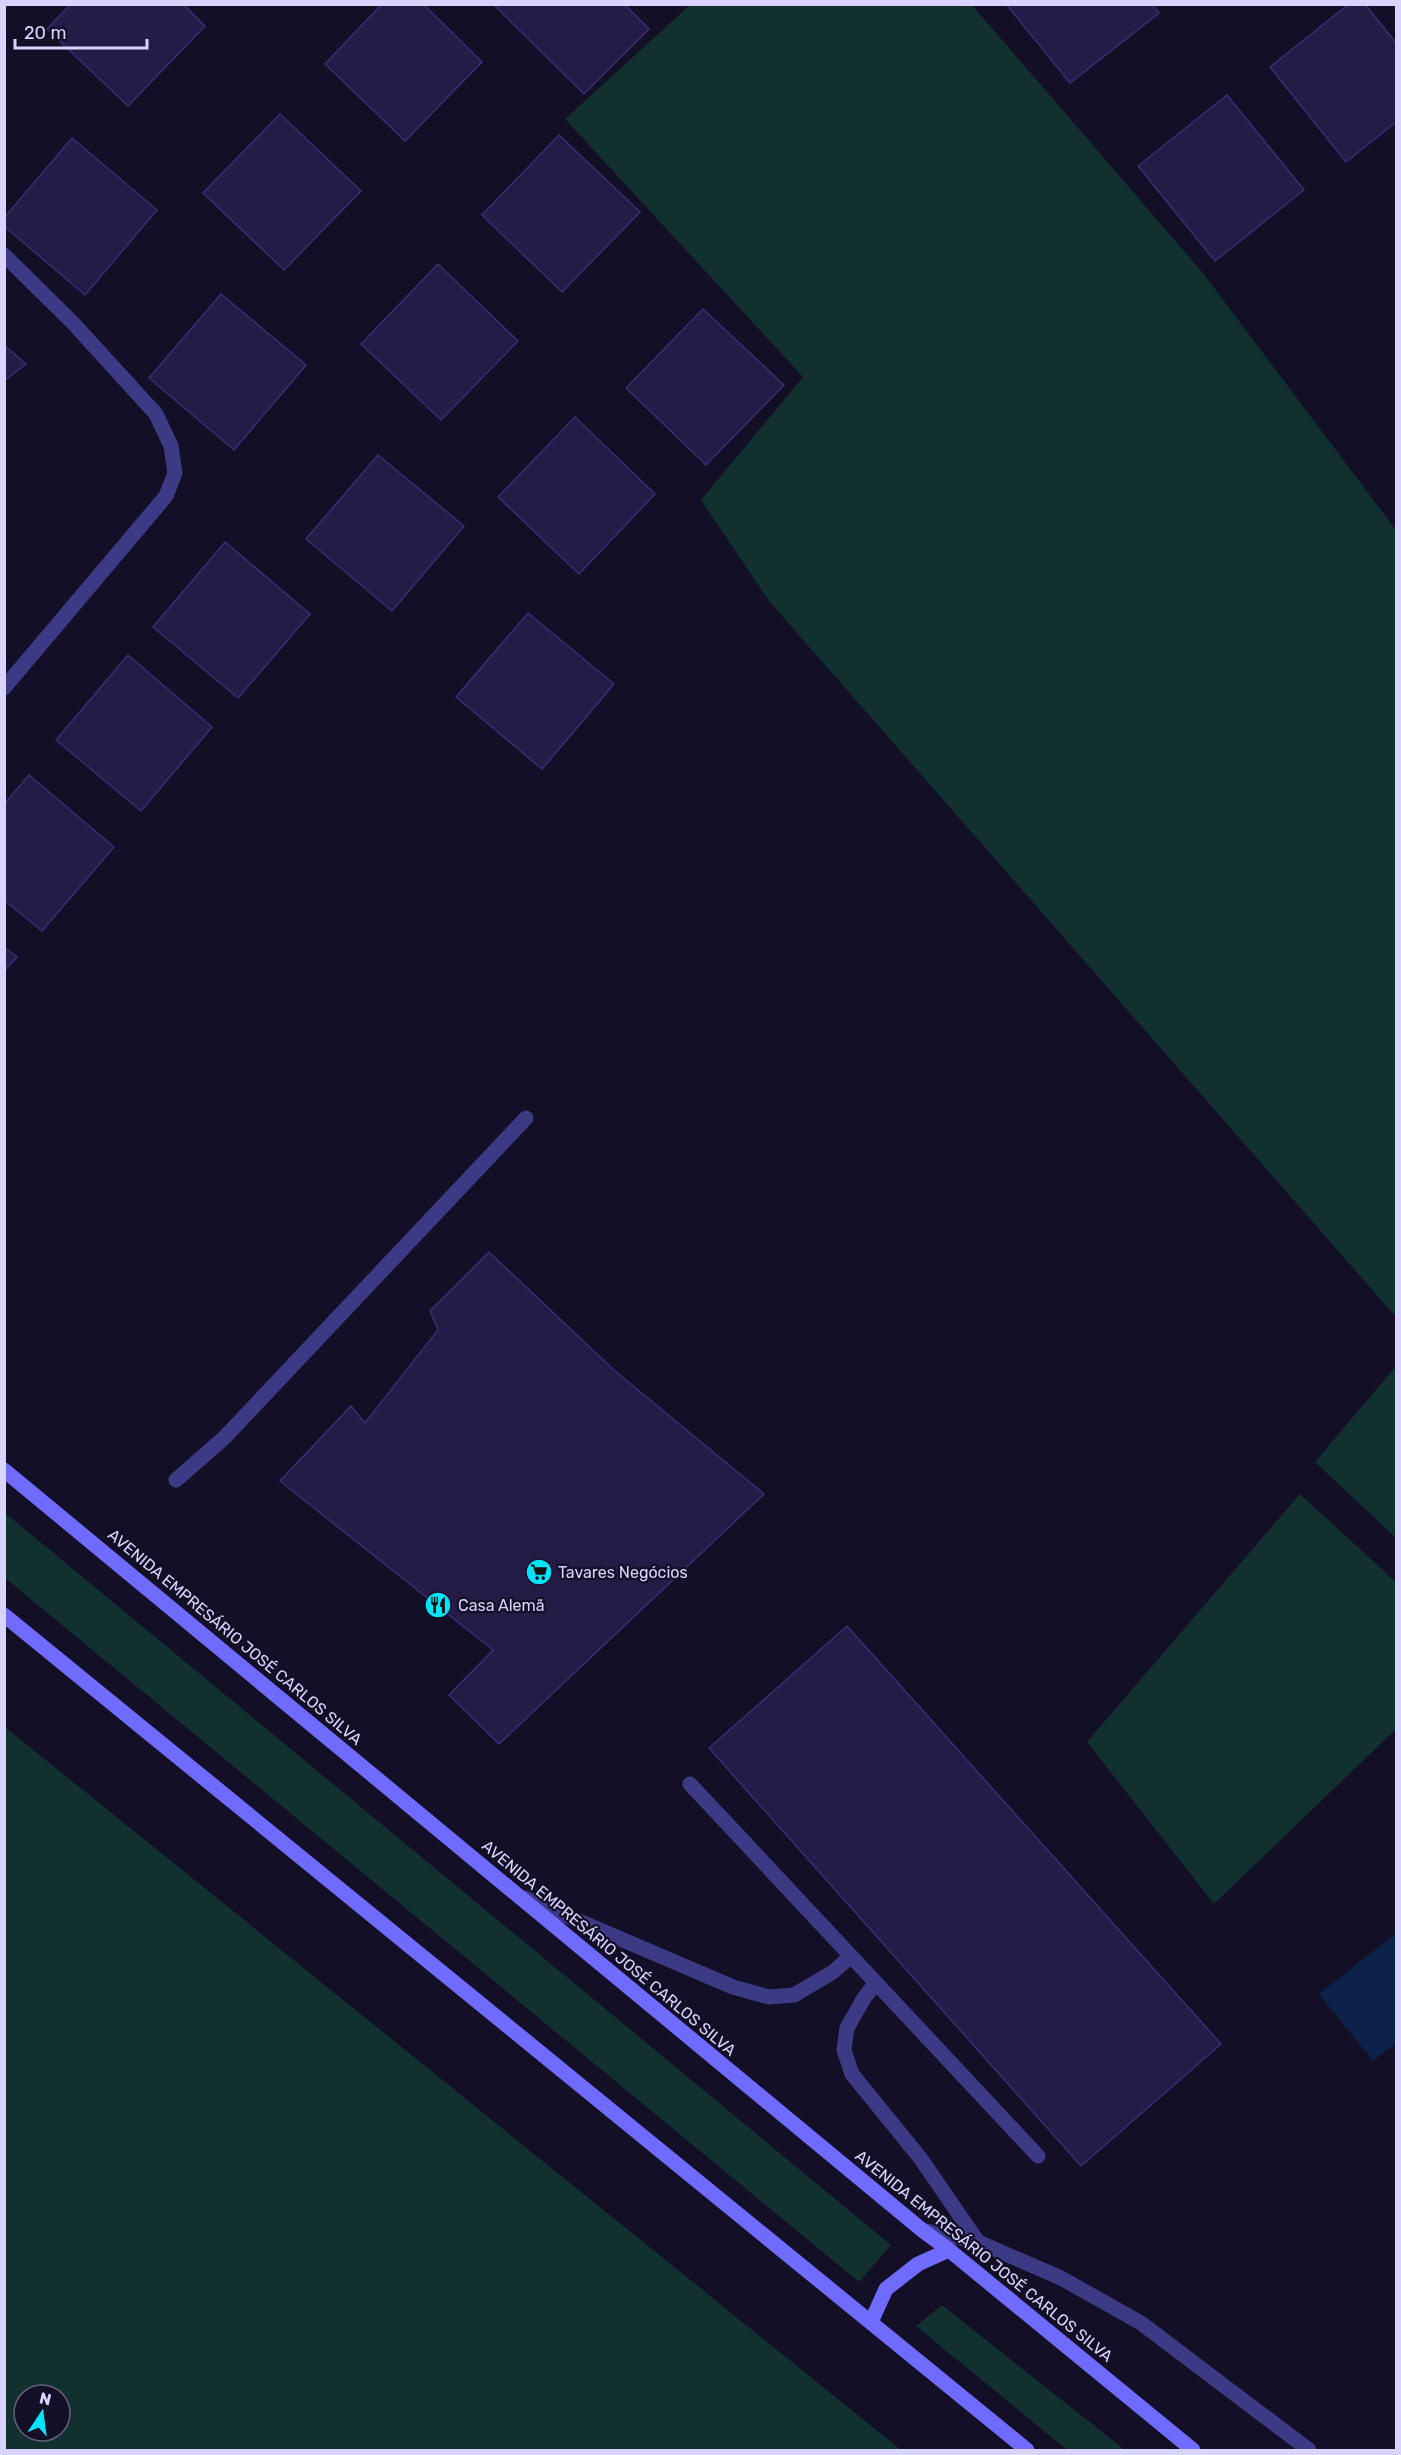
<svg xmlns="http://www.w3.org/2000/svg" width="1401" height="2455" font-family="Rubik,sans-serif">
  <rect width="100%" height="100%" fill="#130f26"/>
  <path fill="#12302f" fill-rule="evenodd" d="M691,4L972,5L1203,273L1396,530V1317L769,601L701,500L803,377L565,119Z
    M1396,1366V1538L1315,1462Z
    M1300,1494L1396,1582V1729L1214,1904L1087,1742Z
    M4,1512L891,2245L859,2282L5,1578Z
    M5,1727L901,2450H5ZM24,2395H60V2431H24Z
    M942,2305L1125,2450H1067L916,2326Z"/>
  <path fill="#0c2248" d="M1396,1933V2043L1373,2061L1319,1994Z"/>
  <path fill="#241b47" stroke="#3b2d73" stroke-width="1.5" d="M71,4H183L205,26L128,106L47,29Z
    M382,4H423L482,62L405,141L325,64Z
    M493,4H624L649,29L584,94Z
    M1006,4H1152L1159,13L1070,83Z
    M1349,4H1365L1396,43V122L1346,162L1270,67Z
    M1227,95L1304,190L1215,261L1138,166Z
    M280,114L361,191L284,270L203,193Z
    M559,135L640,212L562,292L482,215Z
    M72,138L157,210L85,295L4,226V218Z
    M438,264L518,341L441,420L361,344Z
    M221,294L306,365L234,450L149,378Z
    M703,309L784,385L706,465L626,388Z
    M4,345L26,364L4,381Z
    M575,417L655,494L579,574L498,497Z
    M378,455L464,526L392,611L306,539Z
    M225,542L310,614L238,698L153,627Z
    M528,613L614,684L542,769L456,697Z
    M128,655L212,727L141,811L56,740Z
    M29,775L114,847L42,931L4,900V804Z
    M4,947L17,957L4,971Z
    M489,1252L615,1371L764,1494L499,1744L449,1695L493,1650L280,1481L351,1406L365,1423L438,1330L430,1311Z
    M847,1626L1221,2044L1081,2166L709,1748Z"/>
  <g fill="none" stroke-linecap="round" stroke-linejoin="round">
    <path stroke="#3d3a85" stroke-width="15" d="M4,255L73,323L156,414L171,446L175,473L166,496L4,688
      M176,1480L224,1438L526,1118
      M690,1784L1038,2156
      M525,1898L733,1987L769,1997L794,1995L833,1972L851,1956
      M876,1983L864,1998L847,2028L844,2050L852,2074L921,2159L978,2242"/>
    <path stroke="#3d3a85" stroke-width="15" d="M922,2230L978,2242L1061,2278L1141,2323L1309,2450"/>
    <path stroke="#6f6bff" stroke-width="15" d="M4,1470L922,2230L949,2250L1193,2450
      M4,1615L1027,2450
      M871,2322L886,2289L918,2264L949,2250"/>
  </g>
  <defs>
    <symbol id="supermarket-disc" viewBox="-11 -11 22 22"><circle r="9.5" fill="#00e5ff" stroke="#130f26"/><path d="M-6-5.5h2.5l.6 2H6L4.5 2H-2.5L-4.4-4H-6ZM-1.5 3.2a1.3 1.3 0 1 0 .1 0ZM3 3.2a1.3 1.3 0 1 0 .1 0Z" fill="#111"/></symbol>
    <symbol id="restaurant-disc" viewBox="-11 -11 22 22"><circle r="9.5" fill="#00e5ff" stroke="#130f26"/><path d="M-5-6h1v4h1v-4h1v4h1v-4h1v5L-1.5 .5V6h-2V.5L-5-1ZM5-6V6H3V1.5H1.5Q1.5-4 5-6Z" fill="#111"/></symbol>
  </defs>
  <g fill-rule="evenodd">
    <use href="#supermarket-disc" x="524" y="1557" width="30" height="30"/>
    <use href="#restaurant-disc" x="423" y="1590" width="30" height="30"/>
  </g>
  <g text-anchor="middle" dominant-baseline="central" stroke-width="4.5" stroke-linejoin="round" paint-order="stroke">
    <g font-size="16" fill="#d9d4ff" stroke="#130f26" text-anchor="start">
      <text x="558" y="1572">Tavares Negócios</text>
      <text x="458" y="1605">Casa Alemã</text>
    </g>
    <g font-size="16" fill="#d9d4ff" stroke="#130f26">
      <text transform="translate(235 1637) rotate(40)">AVENIDA EMPRESÁRIO JOSÉ CARLOS SILVA</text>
      <text transform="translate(609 1948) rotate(40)">AVENIDA EMPRESÁRIO JOSÉ CARLOS SILVA</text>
      <text transform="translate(984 2256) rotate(39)">AVENIDA EMPRESÁRIO JOSÉ CARLOS SILVA</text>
    </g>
  </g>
  <rect width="1401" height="2455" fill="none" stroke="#d9d4ff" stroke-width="12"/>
  <g transform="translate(42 2413) rotate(13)"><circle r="28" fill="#130f26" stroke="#625e7d" stroke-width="1.5"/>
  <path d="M0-4.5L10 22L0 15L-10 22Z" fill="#00e5ff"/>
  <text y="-9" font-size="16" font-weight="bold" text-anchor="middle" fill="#d9d4ff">N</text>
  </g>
  <path d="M15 39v9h132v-9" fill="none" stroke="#d9d4ff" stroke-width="3"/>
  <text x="24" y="39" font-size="18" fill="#d9d4ff" stroke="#130f26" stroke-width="4.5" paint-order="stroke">20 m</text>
</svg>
